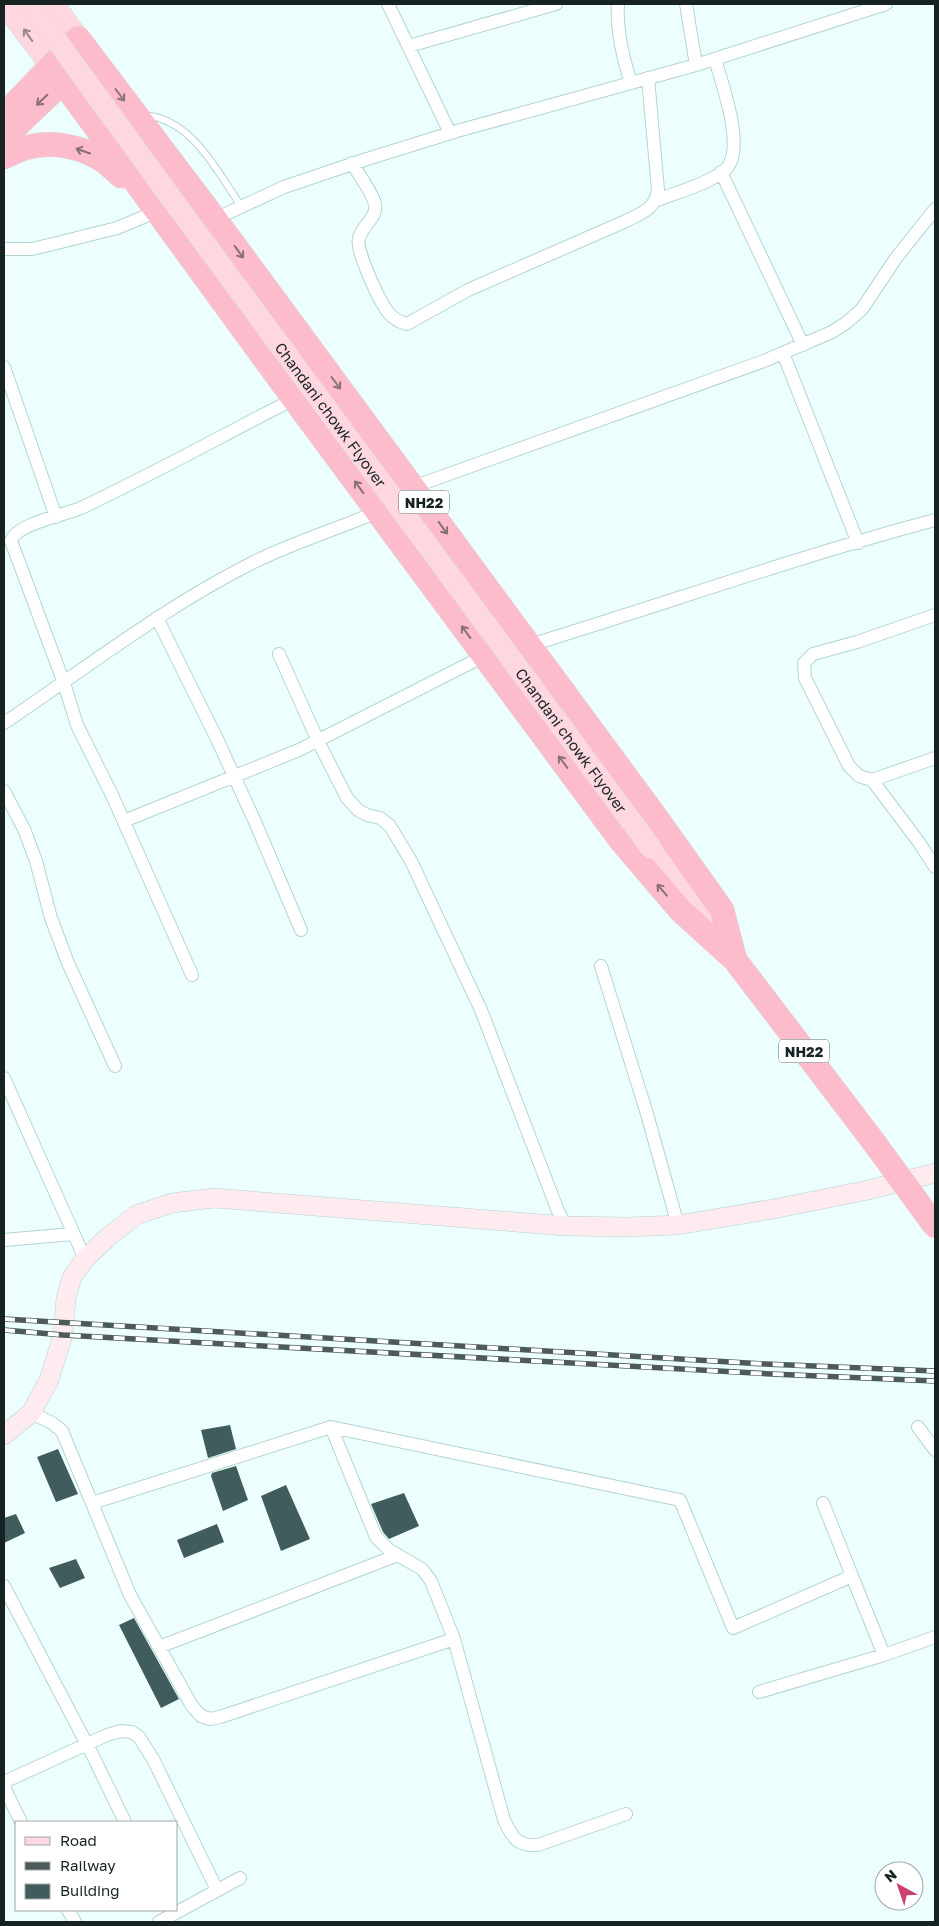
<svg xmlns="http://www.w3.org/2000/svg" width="939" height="1926" font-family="'Golos Text',sans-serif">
  <rect width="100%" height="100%" fill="#ecfffe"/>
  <path fill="#405c5c" d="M230,1425L236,1449L208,1458L201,1430Z
    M58,1449L78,1494L56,1502L37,1457Z
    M236,1466L248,1500L223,1511L211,1476L212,1473Z
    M286,1485L310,1539L281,1551L261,1496Z
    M404,1493L419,1526L389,1539L383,1532L371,1504Z
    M16,1514L25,1533L4,1543V1518Z
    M217,1524L224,1542L184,1558L177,1540Z
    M76,1559L85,1578L60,1588L49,1568Z
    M134,1618L179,1699L161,1708L119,1625Z"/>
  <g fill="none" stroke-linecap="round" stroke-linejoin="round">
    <defs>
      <path id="lane" d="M144,115C192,119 217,171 241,206"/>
      <path id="street" d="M388,4L450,133
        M618,4C616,31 623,58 631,83
        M686,4L696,65
        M409,46L556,4
        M352,163C359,175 372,192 375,204C378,217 362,226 359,238C355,250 380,302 388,312C393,319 399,322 407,324L468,290L626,221C642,213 656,208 658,190L648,78
        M721,172L803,345
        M657,200C673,194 717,181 727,168C745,146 722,84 715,59
        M215,219L284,187L364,160L457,131L696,65L886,4
        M4,249H32L57,243L117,228L158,211
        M783,353L858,543
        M4,367L56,517
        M413,487L764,361L832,332L846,323L862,309L896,258L935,209
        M935,615L857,642L813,654L804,663L805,678L849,766L859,776L872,780L935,758
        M157,618L217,739L256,824L301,930
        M530,645C665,604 799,556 935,520
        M279,654L318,741L347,798L358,810L367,815L380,818L390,826L411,861L481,1010L558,1211L566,1226
        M4,723C85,669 163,608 250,564C291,543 335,530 377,512
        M872,780L918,841L935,867
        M4,791L24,829L36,861L51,918L68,963L115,1066
        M124,821L299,750L484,656
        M601,966L647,1114L678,1225
        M192,975L112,795L77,725L64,683L11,541C16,524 64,515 81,508C153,474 223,435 294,399
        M4,1078L85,1259
        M4,1240L73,1234
        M31,1413L52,1423L62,1431L130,1595L192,1706L201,1716L210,1719L220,1717L454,1639
        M331,1427L376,1537L389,1550L422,1569L431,1581L454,1639L504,1820C513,1838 516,1846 538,1845L626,1814
        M918,1427L935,1450
        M92,1503L331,1427L680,1500L733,1628L852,1576L823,1503
        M852,1576L884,1655
        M4,1586L93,1756L125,1822
        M159,1647L398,1555
        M759,1692L884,1655L935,1637
        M4,1782L107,1735L121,1731L132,1732L139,1737L153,1759L217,1890
        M4,1787L21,1822
        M68,1910L75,1922
        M159,1922L240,1878"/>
      <path id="secondary" d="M4,1435L31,1413L49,1380L63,1335L66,1298L72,1277L85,1259L108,1237L136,1215L172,1203L214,1198L566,1226L628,1227L678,1225L773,1209L868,1190L935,1173"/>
      <path id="primary" d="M4,4L51,66
        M54,4L78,38
        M651,848L716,934"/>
      <path id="highway" d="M51,66L294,399L622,842L680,910L735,960L873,1141
        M4,115L78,38L215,219L658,820L722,910L735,960
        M4,138L73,72
        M4,157C11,154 18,150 25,148C48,141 76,145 97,157C106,161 114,170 121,176"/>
    </defs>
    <use href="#lane" stroke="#b4d4d3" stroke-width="8"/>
    <use href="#street" stroke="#b4d4d3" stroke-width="14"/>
    <use href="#secondary" stroke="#b4d4d3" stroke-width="20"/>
    <use href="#primary" stroke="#dadcdc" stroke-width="22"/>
    <use href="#highway" stroke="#dadcdc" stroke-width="25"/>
    <use href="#lane" stroke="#fff" stroke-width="6"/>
    <use href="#street" stroke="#fff" stroke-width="12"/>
    <use href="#secondary" stroke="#feebef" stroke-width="19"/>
    <use href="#primary" stroke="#fed7e0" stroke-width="21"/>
    <use href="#highway" stroke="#fdbccb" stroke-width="24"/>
    <defs>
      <path id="rail" d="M4,1319L765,1364L935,1371
        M4,1330L63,1335L771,1374L935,1381"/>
    </defs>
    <use href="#rail" stroke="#4c5a59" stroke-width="5.5"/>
    <use href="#rail" stroke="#fff" stroke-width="4" stroke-dasharray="11" stroke-linecap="butt"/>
    <defs>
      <g id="primary-bridge">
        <path id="s1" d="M30,4L177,206L651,848"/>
      </g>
      <path id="highway-bridge" d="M873,1141L935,1226"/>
    </defs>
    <use href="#primary-bridge" stroke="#dadcdc" stroke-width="22" stroke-linecap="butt"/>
    <use href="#highway-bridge" stroke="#dadcdc" stroke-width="25" stroke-linecap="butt"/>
    <use href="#primary-bridge" stroke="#fed7e0" stroke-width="21"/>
    <use href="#highway-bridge" stroke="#fdbccb" stroke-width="24"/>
  </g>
  <defs><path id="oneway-shaft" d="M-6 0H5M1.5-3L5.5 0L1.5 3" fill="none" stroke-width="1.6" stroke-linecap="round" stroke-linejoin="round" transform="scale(1.25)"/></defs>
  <use stroke="#96868b" href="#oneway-shaft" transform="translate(28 35) rotate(-126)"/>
  <g stroke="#8a7077">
    <use href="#oneway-shaft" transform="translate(120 95) rotate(53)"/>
    <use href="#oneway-shaft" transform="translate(42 100) rotate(136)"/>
    <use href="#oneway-shaft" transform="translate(83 151) rotate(-161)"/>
    <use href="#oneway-shaft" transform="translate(239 252) rotate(54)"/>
    <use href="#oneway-shaft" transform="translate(336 383) rotate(53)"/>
    <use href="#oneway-shaft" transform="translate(359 487) rotate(-126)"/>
    <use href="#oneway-shaft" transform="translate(443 528) rotate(54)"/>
    <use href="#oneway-shaft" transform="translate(466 632) rotate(-126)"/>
    <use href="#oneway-shaft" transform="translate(563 762) rotate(-127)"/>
    <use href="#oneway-shaft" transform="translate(662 890) rotate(-131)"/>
  </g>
  <g text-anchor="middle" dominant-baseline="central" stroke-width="5" stroke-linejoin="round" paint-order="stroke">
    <g fill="#fff" stroke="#5d6565" stroke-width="1">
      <rect x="399" y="490.5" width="50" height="23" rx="4"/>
      <rect x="779" y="1039.5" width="50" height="23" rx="4"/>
    </g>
    <g font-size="14" font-weight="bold" fill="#172323">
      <text x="424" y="502">NH22</text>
      <text x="804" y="1051">NH22</text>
    </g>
    <g font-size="15" fill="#172323" stroke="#fff">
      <text stroke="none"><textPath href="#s1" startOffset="509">Chandani chowk Flyover</textPath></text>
      <text stroke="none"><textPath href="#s1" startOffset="914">Chandani chowk Flyover</textPath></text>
    </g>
  </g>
  <rect width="939" height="1926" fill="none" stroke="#172323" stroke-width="10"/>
  <rect x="15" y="1821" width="162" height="90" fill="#ffffff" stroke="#a2a7a7"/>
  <rect x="25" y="1837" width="25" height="8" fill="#fed7e0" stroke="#a2a7a7"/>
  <text x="60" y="1846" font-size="15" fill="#172323">Road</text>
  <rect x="25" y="1862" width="25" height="8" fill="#4c5a59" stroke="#a2a7a7"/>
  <text x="60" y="1871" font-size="15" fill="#172323">Railway</text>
  <rect x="25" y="1884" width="25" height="15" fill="#405c5c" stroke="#a2a7a7"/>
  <text x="60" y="1896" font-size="15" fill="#172323">Building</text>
  <g transform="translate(899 1886) rotate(320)"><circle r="24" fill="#ffffff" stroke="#a2a7a7"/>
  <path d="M0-4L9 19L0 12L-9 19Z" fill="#cc4072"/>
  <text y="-8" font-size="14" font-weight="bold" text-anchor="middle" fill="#172323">N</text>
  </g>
</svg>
